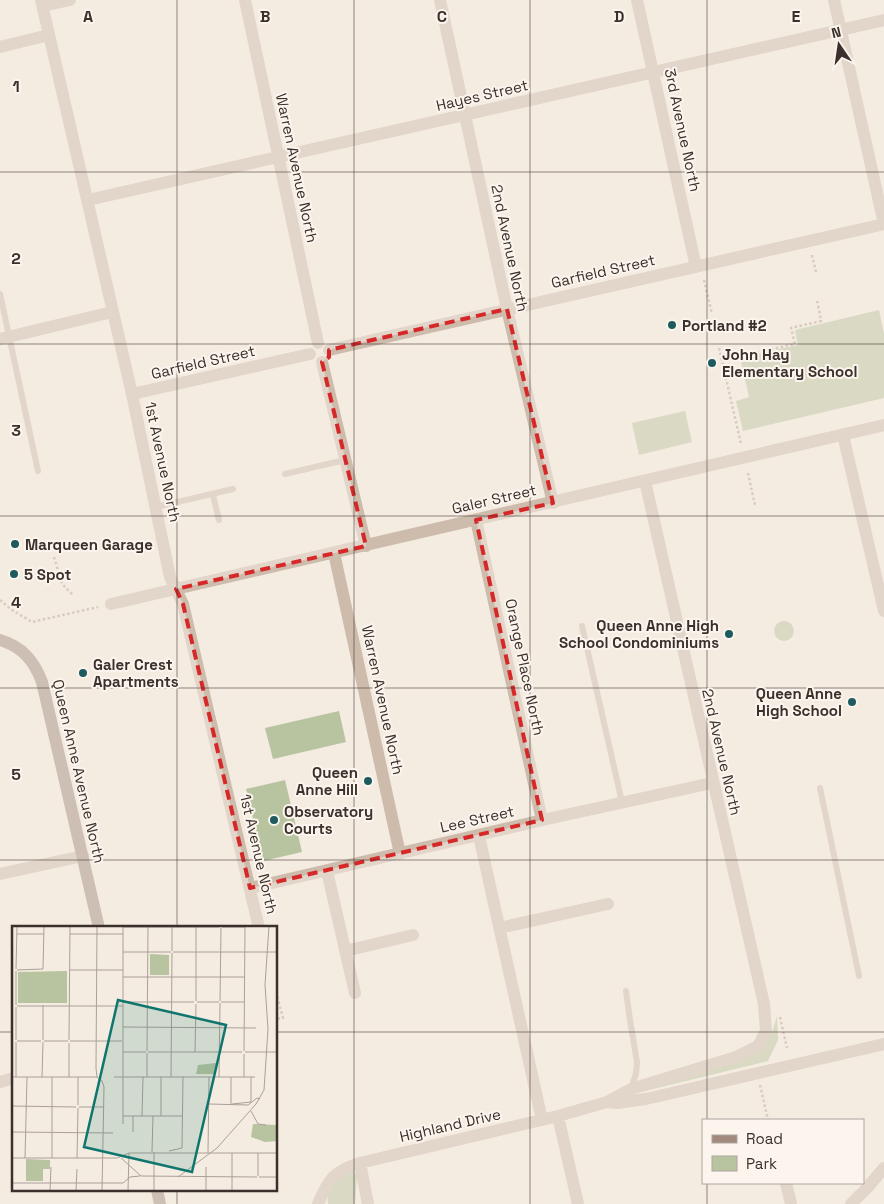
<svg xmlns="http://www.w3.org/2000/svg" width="884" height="1204" font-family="'Space Grotesk',sans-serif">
  <rect width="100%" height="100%" fill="#f4ebe1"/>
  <path fill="#b8c4a0" d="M879,310L884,334V398L743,431L736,401L749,397L740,358L798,345L795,330Z
    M685,411L692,442L639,455L632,423Z
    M774 631a10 10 0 1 1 20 0a10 10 0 1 1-20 0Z
    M339,711L346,742L273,759L265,728Z
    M285,780L302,852L263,861L246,789Z
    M777,1016L778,1040L768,1061L641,1092L678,1079L772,1033Z
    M354,1171L357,1176L355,1204H328C326,1197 332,1183 339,1178C343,1175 349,1173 354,1171Z"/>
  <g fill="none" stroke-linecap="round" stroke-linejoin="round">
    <path stroke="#b9a596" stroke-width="2.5" stroke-dasharray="2.5 2.5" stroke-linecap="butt" d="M812,255L816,272
      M704,280L712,314
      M719,348L741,444
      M722,360L795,344L791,328L821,321L817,300
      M748,473L755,505
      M54,557L62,584L73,595
      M0,600L12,610L32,622L98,607
      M276,992L283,1018L276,1019
      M780,1017L787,1048
      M760,1085L768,1120"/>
    <path stroke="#cdbbac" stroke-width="6" d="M0,294L38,471
      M285,474L345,460
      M213,495L219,520
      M156,507L233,489
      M582,626L622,802
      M820,788L859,976
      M626,991L630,1020L637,1062L636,1074L631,1088"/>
    <path stroke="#cdbbac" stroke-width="12" d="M41,0L132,394L170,577L183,604L259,928
      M245,0L318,343
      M440,0L507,309L553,503
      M637,0L696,267
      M834,0L884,224
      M43,6L70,0
      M0,47L49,35
      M88,200L884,20
      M0,339L112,312
      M329,350L884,224
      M322,362L366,546
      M132,394L310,354
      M843,435L884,611
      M476,520L542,820
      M334,553L400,854
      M111,604L884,425
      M479,836L542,1120
      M327,871L355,993
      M0,874L83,856
      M250,888L547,819L712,783
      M499,928L608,904
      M345,951L413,935
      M0,1082L14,1078
      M607,1102L631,1089L736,1057L758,1046L766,1031L764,1004L645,481
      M558,1116L578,1204
      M360,1163L368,1204
      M786,1183L791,1204
      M318,1204C328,1180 334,1171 360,1163L558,1116L607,1102L617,1103L646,1099L884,1044
      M851,1204L867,1188L884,1168"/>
    <path stroke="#a18a7d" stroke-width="12" d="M0,640C23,647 34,661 42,682L99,928
      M157,1190L160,1204"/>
  </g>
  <path d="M0 0H884V1204H0ZM507,309L553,503L476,520L542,820L250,888L183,604L176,589L366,546L322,362L329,357V350Z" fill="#f4ebe1" fill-opacity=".55" fill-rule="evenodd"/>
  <path fill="none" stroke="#d62828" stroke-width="4" stroke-dasharray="10 6" stroke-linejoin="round" d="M507,309L553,503L476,520L542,820L250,888L183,604L176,589L366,546L322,362L329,357V350Z"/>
  <path fill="none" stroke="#3b302b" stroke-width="1" stroke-opacity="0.55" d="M177,0V928M354,0V1204M530,0V1204M707,0V1120M0,172H884M0,344H884M0,516H884M0,688H884M0,860H884M0,1032H14M276,1032H884M707,1183V1204M177,1190V1204"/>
  <g fill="#1f5a5e" stroke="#fbf5ee" stroke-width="2">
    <circle cx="672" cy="325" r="5"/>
    <circle cx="712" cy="363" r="5"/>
    <circle cx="15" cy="544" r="5"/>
    <circle cx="14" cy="574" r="5"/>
    <circle cx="729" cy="634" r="5"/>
    <circle cx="83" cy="673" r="5"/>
    <circle cx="852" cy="702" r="5"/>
    <circle cx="368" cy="781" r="5"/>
    <circle cx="274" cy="820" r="5"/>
  </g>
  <g text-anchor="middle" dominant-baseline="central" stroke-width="4" stroke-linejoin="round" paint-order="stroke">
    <g font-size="15" fill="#3b302b" stroke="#fbf5ee">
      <text transform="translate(482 95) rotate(-13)">Hayes Street</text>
      <text transform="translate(683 130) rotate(78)">3rd Avenue North</text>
      <text transform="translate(297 168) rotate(78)">Warren Avenue North</text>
      <text transform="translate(510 248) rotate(78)">2nd Avenue North</text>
      <text transform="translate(603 271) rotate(-13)">Garfield Street</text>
      <text transform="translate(203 362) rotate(-13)">Garfield Street</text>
      <text transform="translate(163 462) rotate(78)">1st Avenue North</text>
      <text transform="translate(494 499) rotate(-13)">Galer Street</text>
      <text transform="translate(525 667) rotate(78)">Orange Place North</text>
      <text transform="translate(383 700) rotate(78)">Warren Avenue North</text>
      <text transform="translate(722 752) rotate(77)">2nd Avenue North</text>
      <text transform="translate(79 771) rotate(77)">Queen Anne Avenue North</text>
      <text transform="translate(477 819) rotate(-13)">Lee Street</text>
      <text transform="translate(259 854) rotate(77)">1st Avenue North</text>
      <text transform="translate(450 1125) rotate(-13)">Highland Drive</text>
    </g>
    <g font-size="15" font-weight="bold" fill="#3b302b" stroke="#fbf5ee" text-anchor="start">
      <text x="682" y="325">Portland #2</text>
      <text x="722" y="354">John Hay<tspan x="722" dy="17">Elementary School</tspan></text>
      <text x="25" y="544">Marqueen Garage</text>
      <text x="24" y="574">5 Spot</text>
      <text x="719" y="625" text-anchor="end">Queen Anne High<tspan x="719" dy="17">School Condominiums</tspan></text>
      <text x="93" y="664">Galer Crest<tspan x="93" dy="17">Apartments</tspan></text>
      <text x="842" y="693" text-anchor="end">Queen Anne<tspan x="842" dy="17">High School</tspan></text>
      <text x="358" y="772" text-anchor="end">Queen<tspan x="358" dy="17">Anne Hill</tspan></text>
      <text x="284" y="811">Observatory<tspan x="284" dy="17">Courts</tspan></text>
    </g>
  </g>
  <g transform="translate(12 926)">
    <rect width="265" height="265" fill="#f4ebe1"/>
    <path d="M138,28L157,29V49H138ZM55,45V77H6V46ZM204,137V148H184L186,139ZM241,198L265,199V215L253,216L239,211ZM14,233L38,234V243H31V255H14Z" fill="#b8c4a0"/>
    <path fill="none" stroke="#aaa098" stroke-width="1" d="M85,0L84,142L85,151L90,155L92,161L90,265M111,1H207M210,1H233M5,8H32M58,8H111M160,25V0M111,26H159M161,26H265M4,43L5,0M5,44L31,43L32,0M58,44H111M111,51H232M184,75V0M208,75L209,2M111,76H182M185,76H207M209,76H232M4,79V45M5,80H111M111,101L244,102M4,114V81M31,114V79M57,114L58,0M5,115H29M32,115H56M58,115H110M135,125L136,0M232,125L233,0M111,126H134M136,126H230M183,126L184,78M233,126H265M135,127V151M0,151H85M4,151V116M30,151L31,116M57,151V117M102,151H243M159,151L160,27M207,151L208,77M232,151V128M197,178L236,179L245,172L248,173M219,178V151M220,178L239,176V151M66,179V151M0,180L64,181M67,181H92M239,185L246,198L254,199M111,190H171M130,190L131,151M149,190V151M111,198V0M0,206L101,207M121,206V190M157,225L170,222L171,151M140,226L141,190M196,227L197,151M0,232H105L117,227H265M13,232L15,151M40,232V151M65,232L66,182M109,232L129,250L245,251M246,250V227M166,251L205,222L244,178L252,164L256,103L253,59L257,0M247,251H265M0,257H111L118,251L128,250M38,265L39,241M64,265L65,243M116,265L117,227M142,265V226M194,265V241M220,265V227"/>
    <path fill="#0f766e" fill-opacity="0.15" stroke="#0f766e" stroke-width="2.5" d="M106,74L214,99L180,246L72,221Z"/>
    <rect width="265" height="265" fill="none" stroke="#3b302b" stroke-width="2.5"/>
  </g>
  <g font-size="16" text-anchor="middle" font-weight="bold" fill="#3b302b" stroke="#fbf5ee" stroke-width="4" stroke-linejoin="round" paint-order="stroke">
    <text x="88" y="22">A</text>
    <text x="265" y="22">B</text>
    <text x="442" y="22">C</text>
    <text x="619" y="22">D</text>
    <text x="796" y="22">E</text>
    <text x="16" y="92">1</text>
    <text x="16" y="264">2</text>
    <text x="16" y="436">3</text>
    <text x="16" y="608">4</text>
    <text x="16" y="780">5</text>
  </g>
  <rect x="702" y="1119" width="162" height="65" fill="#fbf5ee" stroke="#aea6a0"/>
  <rect x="712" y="1135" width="25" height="8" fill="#a18a7d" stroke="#aea6a0"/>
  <text x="746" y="1144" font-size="15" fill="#3b302b">Road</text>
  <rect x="712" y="1156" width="25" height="15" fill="#b8c4a0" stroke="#aea6a0"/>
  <text x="746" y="1169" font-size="15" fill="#3b302b">Park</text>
  <g transform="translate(839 45) rotate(347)" stroke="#fbf5ee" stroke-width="4" paint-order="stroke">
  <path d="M0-4L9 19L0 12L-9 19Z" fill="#3b302b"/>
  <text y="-8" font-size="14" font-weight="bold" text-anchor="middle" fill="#3b302b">N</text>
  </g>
</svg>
